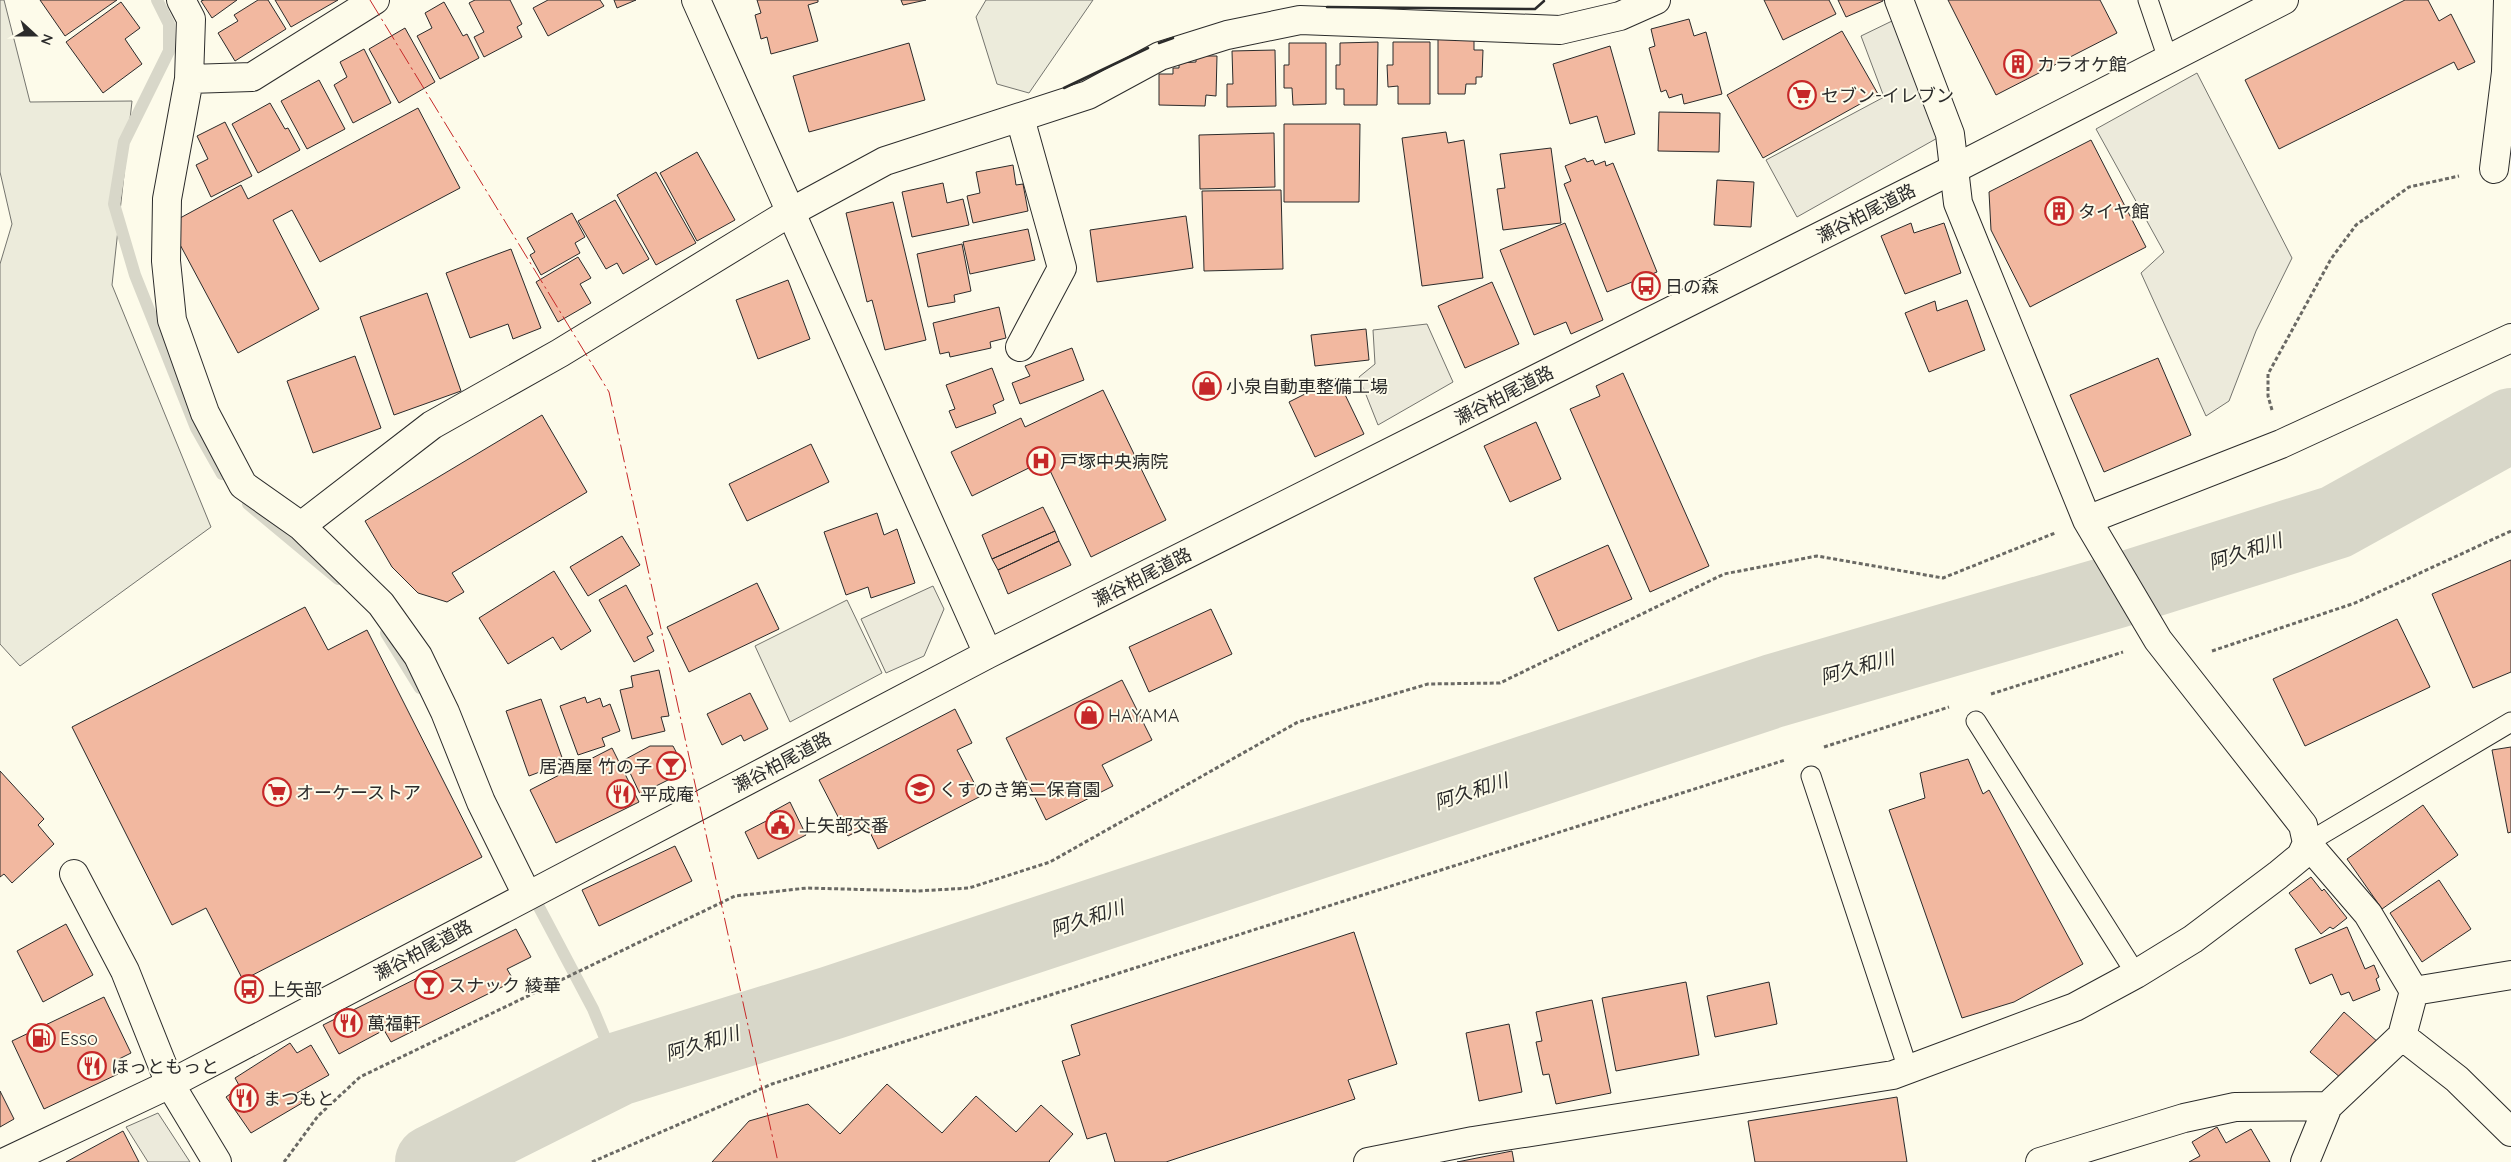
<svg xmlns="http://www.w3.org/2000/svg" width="2511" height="1162" font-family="Quicksand,'Noto Sans JP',sans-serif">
  <rect width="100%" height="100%" fill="#fdfbea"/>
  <path fill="#ecebdb" stroke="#74746e" d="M0,0H4L30,102L132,101L112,285L211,527L20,666L0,644V264L12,224L0,172Z
    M986,0H1093L1029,93L997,84L976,17Z
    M847,600L882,673L790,722L755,646Z"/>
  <path fill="#eceadb" stroke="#74746e" d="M1892,21L1941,136L1797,217L1766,160L1884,97L1861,36Z
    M2197,73L2292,258L2256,331L2229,401L2206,416L2141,273L2164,252L2096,129Z
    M1427,324L1453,382L1378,425L1359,377L1375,364L1373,330Z
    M933,586L944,609L924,656L886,673L861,619Z
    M158,1113L190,1162H148L126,1127Z"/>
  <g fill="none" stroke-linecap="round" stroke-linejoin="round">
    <path stroke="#d8d7c9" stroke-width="12" d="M157,0L169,24V51L124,142L114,204L135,275L196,428L222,474
      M248,504L338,579
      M386,633L420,688
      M531,892L593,1009L618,1069"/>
    <path stroke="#d8d7c9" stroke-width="74" d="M432,1162L618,1069L831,1003L1773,691L2117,591L2336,522L2511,425"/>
  </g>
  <path fill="#f2b8a0" stroke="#2b2b2b" d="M40,0H117L65,36Z
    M204,0H237L212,18L201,1Z
    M258,0H268L286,29L235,61L218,33L238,21L234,15Z
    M275,0H338L291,27Z
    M475,0H510L522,24L517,27L522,37L484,57L474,37L484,32L469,3Z
    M548,0H600L604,6L548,36L533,8Z
    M614,0H636L617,8Z
    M757,0H818V2L808,5L818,41L771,54L767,37L761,39L755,15L761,13Z
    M901,0H926L903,5Z
    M1764,0H1829L1836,14L1783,40Z
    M1838,0H1883V1L1846,17Z
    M1948,0H2100L2117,33L1996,95Z
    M2405,0H2428L2439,21L2451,14L2475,62L2458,70L2454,62L2279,149L2245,80Z
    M121,2L140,28L125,39L142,64L103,93L66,42Z
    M444,2L463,36L467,34L479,58L440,79L417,36L432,28L425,13Z
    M1689,19L1694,36L1706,32L1722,94L1684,104L1682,94L1669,98L1666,90L1661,92L1649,48L1655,46L1651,29Z
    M405,28L435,82L399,103L369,49Z
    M1842,31L1878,94L1763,158L1727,95Z
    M1438,39H1474V50H1483L1482,77H1476V84H1466L1465,94H1438Z
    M1378,42L1377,105H1344V89H1336V65H1340V43Z
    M1393,42H1430V104H1398V86L1388,87L1387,65H1393Z
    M909,43L925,100L809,132L793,76Z
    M1289,43H1326V104L1293,105L1292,88H1284V65H1289Z
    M1610,46L1635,134L1605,143L1597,116L1570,124L1553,64Z
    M364,49L391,103L353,123L334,85L347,77L340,62Z
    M1275,50L1276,106L1227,107V84H1233L1232,51Z
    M1196,56H1217L1216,96L1206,95L1205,106L1159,105V74H1173V68H1179V63L1196,62Z
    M319,80L345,129L307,149L281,101Z
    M270,103L285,129L288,128L300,150L258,173L232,124Z
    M418,108L460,188L320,262L292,210L273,220L319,309L238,353L169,224L241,185L248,199Z
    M1659,112L1720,113L1719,152L1658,151Z
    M225,122L252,176L211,197L196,165L208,159L197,136Z
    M1284,124H1360L1359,202H1284Z
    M1446,132L1448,143L1464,140L1483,278L1422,286L1402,138Z
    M1274,133L1275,187L1200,189L1199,135Z
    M2091,140L2146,247L2030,307L1991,230L1989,192Z
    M1551,148L1561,223L1503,230L1497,189L1505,188L1500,154Z
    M697,152L735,220L697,241L660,173Z
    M1585,158L1587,162L1593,160L1595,165L1605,161L1606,166L1613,163L1657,272L1607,292L1564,184L1571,181L1565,166Z
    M1013,165L1016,185L1023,184L1028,211L973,223L967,196L980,193L976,172Z
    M656,172L696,243L656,265L617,195Z
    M1717,180L1754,182L1751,227L1714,225Z
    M943,183L947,203L963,199L969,225L912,237L902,192Z
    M1281,190L1283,269L1204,271L1202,191Z
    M615,200L649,259L623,274L617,263L606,269L578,221Z
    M893,202L926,340L885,350L872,300L867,302L846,213Z
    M572,213L585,237L575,243L580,253L541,275L530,255L535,252L527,238Z
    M1186,216L1193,268L1097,282L1090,230Z
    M1565,223L1603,320L1571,334L1566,322L1534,335L1500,250Z
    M1911,223L1914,233L1944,223L1961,273L1905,294L1881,236Z
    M1028,229L1035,260L970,274L963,242Z
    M962,244L971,291L954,295L955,302L928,307L917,254Z
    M511,249L541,328L513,339L508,324L470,338L446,273Z
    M578,257L591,278L580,284L591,303L558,322L536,282Z
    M788,280L810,339L758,359L736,300Z
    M1492,282L1519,344L1465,368L1438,306Z
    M427,293L461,391L394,415L360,317Z
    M1967,300L1985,350L1929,372L1905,313L1935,301L1937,311Z
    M999,307L1006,338L990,342L991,348L950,357L949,352L940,354L933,323Z
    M1366,329L1369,360L1315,366L1311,335Z
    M1072,348L1084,380L1020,404L1012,383L1030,376L1025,366Z
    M355,356L381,428L313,453L287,381Z
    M2158,358L2191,435L2104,472L2070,395Z
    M992,368L1004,400L993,405L996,413L956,428L949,411L955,409L946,385Z
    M1623,373L1709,566L1650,592L1570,409L1600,396L1596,386Z
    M1337,378L1364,434L1315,457L1289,402Z
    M1103,390L1166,520L1091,557L1045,460L972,496L951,452L1021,418L1025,427Z
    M542,415L587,492L452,573L464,592L447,602L418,593L392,567L365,521Z
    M1536,422L1561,479L1510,502L1484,446Z
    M811,444L829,482L747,521L729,484Z
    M1043,507L1055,531L992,559L982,535Z
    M877,513L884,535L897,529L915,583L871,598L868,587L846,595L824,532Z
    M1055,531L1059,541L998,570L992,559Z
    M622,536L640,565L588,596L570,567Z
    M1059,541L1071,565L1008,594L998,570Z
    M1608,545L1632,599L1558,631L1534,578Z
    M2511,560V672L2473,688L2432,594Z
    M554,571L591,631L561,650L553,637L508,664L479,618Z
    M757,583L779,629L689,672L667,627Z
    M626,585L653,634L647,637L654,651L634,662L599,600Z
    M305,607L328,650L367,630L482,857L243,980L206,908L172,925L72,727Z
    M1211,609L1232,654L1149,692L1129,647Z
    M2397,619L2430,687L2305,746L2273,679Z
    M659,670L669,716L661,717L665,731L632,739L620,690L633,687L631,676Z
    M1122,680L1152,740L1102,765L1113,786L1046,820L1006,738Z
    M750,693L768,729L744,741L741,735L722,745L707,714Z
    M585,697L587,703L600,698L603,707L610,704L620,731L602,738L605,746L578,755L560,706Z
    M541,699L564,763L529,776L506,711Z
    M955,709L972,743L957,750L981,796L878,849L867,826L848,836L819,780Z
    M650,746H673L686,771L640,794L624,760Z
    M2511,747V832L2508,833L2492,750Z
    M612,748L639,802L556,843L530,790Z
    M1968,759L1983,794L1989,790L2083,964L2014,1002L1962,1018L1889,810L1925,798L1920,773Z
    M0,771L44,819L38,825L54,844L12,883L4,874L0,877Z
    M790,802L806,835L758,859L745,832L772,818L770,813Z
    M2423,805L2458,855L2382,909L2347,859Z
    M675,846L692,881L599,926L582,890Z
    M2311,877L2322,891L2324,889L2347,918L2333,929L2330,927L2321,934L2289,893Z
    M2439,880L2471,929L2422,962L2390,913Z
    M66,924L93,975L43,1002L17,951Z
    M2347,927L2365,969L2374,965L2379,977L2376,979L2380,990L2353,1001L2349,992L2341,995L2332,974L2310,984L2295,949Z
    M516,929L531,957L507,969L514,981L391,1042L384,1030L339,1054L323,1025Z
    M1354,932L1397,1064L1348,1080L1355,1099L1166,1162H1115L1106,1133L1087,1139L1062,1061L1080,1055L1071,1025Z
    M1686,982L1699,1055L1616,1071L1602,998Z
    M1769,982L1777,1024L1715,1037L1707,996Z
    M104,997L131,1053L113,1062L118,1074L44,1109L12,1041Z
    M1592,1000L1611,1093L1556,1104L1549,1074L1543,1075L1536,1042L1542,1041L1536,1012Z
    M2344,1012L2379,1043L2341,1078L2310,1052Z
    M1509,1024L1522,1092L1479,1101L1466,1033Z
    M290,1043L297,1053L311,1045L329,1075L297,1093L302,1103L251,1133L226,1097L240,1087L235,1078Z
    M887,1084L942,1133L976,1096L1016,1132L1041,1105L1073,1134L1049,1161L1050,1162H712L749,1121L808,1104L840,1134Z
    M0,1091L14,1119L0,1127Z
    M1897,1097L1907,1162H1755L1748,1121Z
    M2217,1127L2226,1143L2251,1129L2270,1162H2189L2200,1156L2192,1142Z
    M123,1131L139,1162H66Z
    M1512,1151L1514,1162H1457Z"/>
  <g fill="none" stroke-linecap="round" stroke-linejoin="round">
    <defs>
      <path id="lane" d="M2148,0L2168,59
        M1976,721L2136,974
        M1811,776L1908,1069
        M2307,843L2511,722"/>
      <path id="street" d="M181,0L191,19L189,79L167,199L166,261L172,320L205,413L243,485L301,526L381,604L418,656L445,712L481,802L527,895
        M1899,0L1950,134L1958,203L2087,520L2158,640L2303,825L2307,843L2368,914L2414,991L2402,1036L2328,1106L2305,1162
        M189,79L252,77L375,0
        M2494,169L2506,72L2508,0
        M1020,347L1062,268L1020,118
        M2087,520L2281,444L2511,338
        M301,526L432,425L560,353L789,213L885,161L1088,95L1160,56L1227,35L1300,20L1560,30L1620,16L1656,0
        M74,874L125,971L170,1084
        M2414,991L2511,975
        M2402,1036L2457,1079L2511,1132
        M1368,1162L1473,1141L1893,1075L2075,1007L2136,974L2193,939L2278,875L2301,856L2307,843
        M2040,1162L2184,1118L2235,1107L2328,1106"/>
      <path id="secondary" d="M696,0L988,654
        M170,1084L217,1162
        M5,1162L170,1084L988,654L1954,169L2284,0"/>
    </defs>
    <use href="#lane" stroke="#2b2b2b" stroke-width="21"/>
    <use href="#street" stroke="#2b2b2b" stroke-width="30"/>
    <use href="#secondary" stroke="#2b2b2b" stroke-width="30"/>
    <path stroke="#6a6964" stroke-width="3" stroke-dasharray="4 2.5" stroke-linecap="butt" d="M2272,410L2268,396V374L2331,259L2356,225L2409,187L2459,176
      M2212,651L2355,603L2511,531
      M1991,694L2123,652
      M1824,747L1949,707
      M284,1162L318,1116L360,1077L735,896L807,888L917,891L969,888L1050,862L1298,722L1428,684L1500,683L1724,574L1817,556L1943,578L2055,533
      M592,1162L772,1084L1785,760"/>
    <use href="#lane" stroke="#fdfbea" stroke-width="19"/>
    <use href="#street" stroke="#fdfbea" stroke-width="28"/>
    <use href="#secondary" stroke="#fdfbea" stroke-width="28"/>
    <path stroke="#2b2b2b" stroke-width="2.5" d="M1327,7L1535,9L1544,1
      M1159,43L1173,38
      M1064,88L1148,48"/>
    <path stroke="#c62828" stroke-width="1" stroke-dasharray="18 4 2.5 4" stroke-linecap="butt" d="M370,0L609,392L778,1162"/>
  </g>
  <defs>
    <symbol id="building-ring" viewBox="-11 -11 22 22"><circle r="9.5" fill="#fdfbea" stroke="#c62828" stroke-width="1.5"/><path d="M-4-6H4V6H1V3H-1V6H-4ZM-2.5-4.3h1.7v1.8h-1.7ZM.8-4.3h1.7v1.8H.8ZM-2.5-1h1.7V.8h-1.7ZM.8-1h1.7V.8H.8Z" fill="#c62828"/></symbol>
    <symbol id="supermarket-ring" viewBox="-11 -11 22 22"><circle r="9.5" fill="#fdfbea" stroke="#c62828" stroke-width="1.5"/><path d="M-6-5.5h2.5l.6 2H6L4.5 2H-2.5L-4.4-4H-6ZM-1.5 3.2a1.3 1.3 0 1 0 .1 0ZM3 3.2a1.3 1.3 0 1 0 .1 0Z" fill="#c62828"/></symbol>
    <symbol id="bus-ring" viewBox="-11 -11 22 22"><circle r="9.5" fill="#fdfbea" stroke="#c62828" stroke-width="1.5"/><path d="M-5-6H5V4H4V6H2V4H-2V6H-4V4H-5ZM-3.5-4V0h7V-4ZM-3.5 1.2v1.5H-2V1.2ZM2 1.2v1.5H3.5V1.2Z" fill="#c62828"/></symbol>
    <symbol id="shop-ring" viewBox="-11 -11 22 22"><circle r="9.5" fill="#fdfbea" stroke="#c62828" stroke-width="1.5"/><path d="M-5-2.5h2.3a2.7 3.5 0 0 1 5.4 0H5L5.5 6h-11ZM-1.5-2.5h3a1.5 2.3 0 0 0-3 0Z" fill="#c62828"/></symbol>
    <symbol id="hospital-ring" viewBox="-11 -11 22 22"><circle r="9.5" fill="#fdfbea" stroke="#c62828" stroke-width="1.5"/><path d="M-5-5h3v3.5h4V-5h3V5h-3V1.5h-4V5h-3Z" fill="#c62828"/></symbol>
    <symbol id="bar-ring" viewBox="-11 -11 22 22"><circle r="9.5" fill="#fdfbea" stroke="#c62828" stroke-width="1.5"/><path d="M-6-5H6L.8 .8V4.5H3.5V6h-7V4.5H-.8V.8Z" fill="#c62828"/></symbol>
    <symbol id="school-ring" viewBox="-11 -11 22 22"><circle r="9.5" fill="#fdfbea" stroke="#c62828" stroke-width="1.5"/><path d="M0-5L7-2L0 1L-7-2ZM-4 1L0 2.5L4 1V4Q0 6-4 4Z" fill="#c62828"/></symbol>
    <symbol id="restaurant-ring" viewBox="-11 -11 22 22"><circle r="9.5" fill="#fdfbea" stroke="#c62828" stroke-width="1.5"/><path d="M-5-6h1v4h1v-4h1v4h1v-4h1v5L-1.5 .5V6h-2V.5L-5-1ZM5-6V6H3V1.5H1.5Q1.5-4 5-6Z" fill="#c62828"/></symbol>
    <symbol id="civic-ring" viewBox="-11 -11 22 22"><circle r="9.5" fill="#fdfbea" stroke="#c62828" stroke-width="1.5"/><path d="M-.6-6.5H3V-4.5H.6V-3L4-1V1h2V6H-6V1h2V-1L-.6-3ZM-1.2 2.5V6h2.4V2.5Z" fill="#c62828"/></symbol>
    <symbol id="fuel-ring" viewBox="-11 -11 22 22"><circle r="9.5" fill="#fdfbea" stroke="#c62828" stroke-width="1.5"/><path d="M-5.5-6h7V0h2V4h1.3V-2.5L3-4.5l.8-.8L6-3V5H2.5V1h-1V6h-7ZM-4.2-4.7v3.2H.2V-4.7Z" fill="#c62828"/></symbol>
  </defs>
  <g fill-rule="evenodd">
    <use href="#building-ring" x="2002" y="48" width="32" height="32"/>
    <use href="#supermarket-ring" x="1786" y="79" width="32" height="32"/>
    <use href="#building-ring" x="2043" y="195" width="32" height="32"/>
    <use href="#bus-ring" x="1630" y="270" width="32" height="32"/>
    <use href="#shop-ring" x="1191" y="370" width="32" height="32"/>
    <use href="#hospital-ring" x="1025" y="445" width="32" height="32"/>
    <use href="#shop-ring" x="1073" y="699" width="32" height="32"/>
    <use href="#bar-ring" x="655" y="750" width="32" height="32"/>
    <use href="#school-ring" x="904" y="773" width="32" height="32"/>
    <use href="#supermarket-ring" x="261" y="776" width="32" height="32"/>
    <use href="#restaurant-ring" x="605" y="778" width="32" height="32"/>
    <use href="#civic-ring" x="764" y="809" width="32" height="32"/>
    <use href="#bar-ring" x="413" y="969" width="32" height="32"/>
    <use href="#bus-ring" x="233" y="973" width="32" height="32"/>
    <use href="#restaurant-ring" x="332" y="1007" width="32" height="32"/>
    <use href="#fuel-ring" x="25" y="1022" width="32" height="32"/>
    <use href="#restaurant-ring" x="76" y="1050" width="32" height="32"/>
    <use href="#restaurant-ring" x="228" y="1082" width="32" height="32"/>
  </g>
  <g text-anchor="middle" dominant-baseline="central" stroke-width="4" stroke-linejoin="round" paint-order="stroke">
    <g font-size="18" fill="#2b2b2b" stroke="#fdfbea" text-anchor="start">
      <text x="2037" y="64">カラオケ館</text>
      <text x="1821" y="95">セブン-イレブン</text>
      <text x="2078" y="211">タイヤ館</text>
      <text x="1665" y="286">日の森</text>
      <text x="1226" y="386">小泉自動車整備工場</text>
      <text x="1060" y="461">戸塚中央病院</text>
      <text x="1108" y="715">HAYAMA</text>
      <text x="652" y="766" text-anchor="end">居酒屋 竹の子</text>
      <text x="939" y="789">くすのき第二保育園</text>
      <text x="296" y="792">オーケーストア</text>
      <text x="640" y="794">平成庵</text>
      <text x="799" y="825">上矢部交番</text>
      <text x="448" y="985">スナック 綾華</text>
      <text x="268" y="989">上矢部</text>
      <text x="367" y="1023">萬福軒</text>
      <text x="60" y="1038">Esso</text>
      <text x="111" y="1066">ほっともっと</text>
      <text x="263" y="1098">まつもと</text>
    </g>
    <g font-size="18" fill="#2b2b2b" stroke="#fdfbea">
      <text transform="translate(1866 213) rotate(-27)">瀬谷柏尾道路</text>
      <text transform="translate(1504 395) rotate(-27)">瀬谷柏尾道路</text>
      <text transform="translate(1142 577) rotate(-27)">瀬谷柏尾道路</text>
      <text transform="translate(782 762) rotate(-28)">瀬谷柏尾道路</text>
      <text transform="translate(423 950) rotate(-28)">瀬谷柏尾道路</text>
    </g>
    <g font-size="19" font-style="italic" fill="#2b2b2b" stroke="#fdfbea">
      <text transform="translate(2245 551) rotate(-18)">阿久和川</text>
      <text transform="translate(1857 667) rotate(-16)">阿久和川</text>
      <text transform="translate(1471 791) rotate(-18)">阿久和川</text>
      <text transform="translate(1087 918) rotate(-18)">阿久和川</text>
      <text transform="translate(702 1043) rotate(-17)">阿久和川</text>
    </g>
  </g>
  <g transform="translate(35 35) rotate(111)" stroke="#fdfbea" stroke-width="4" paint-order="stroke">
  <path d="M0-4L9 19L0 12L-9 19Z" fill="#2b2b2b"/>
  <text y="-8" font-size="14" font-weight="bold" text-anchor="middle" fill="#2b2b2b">N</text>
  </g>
</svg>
